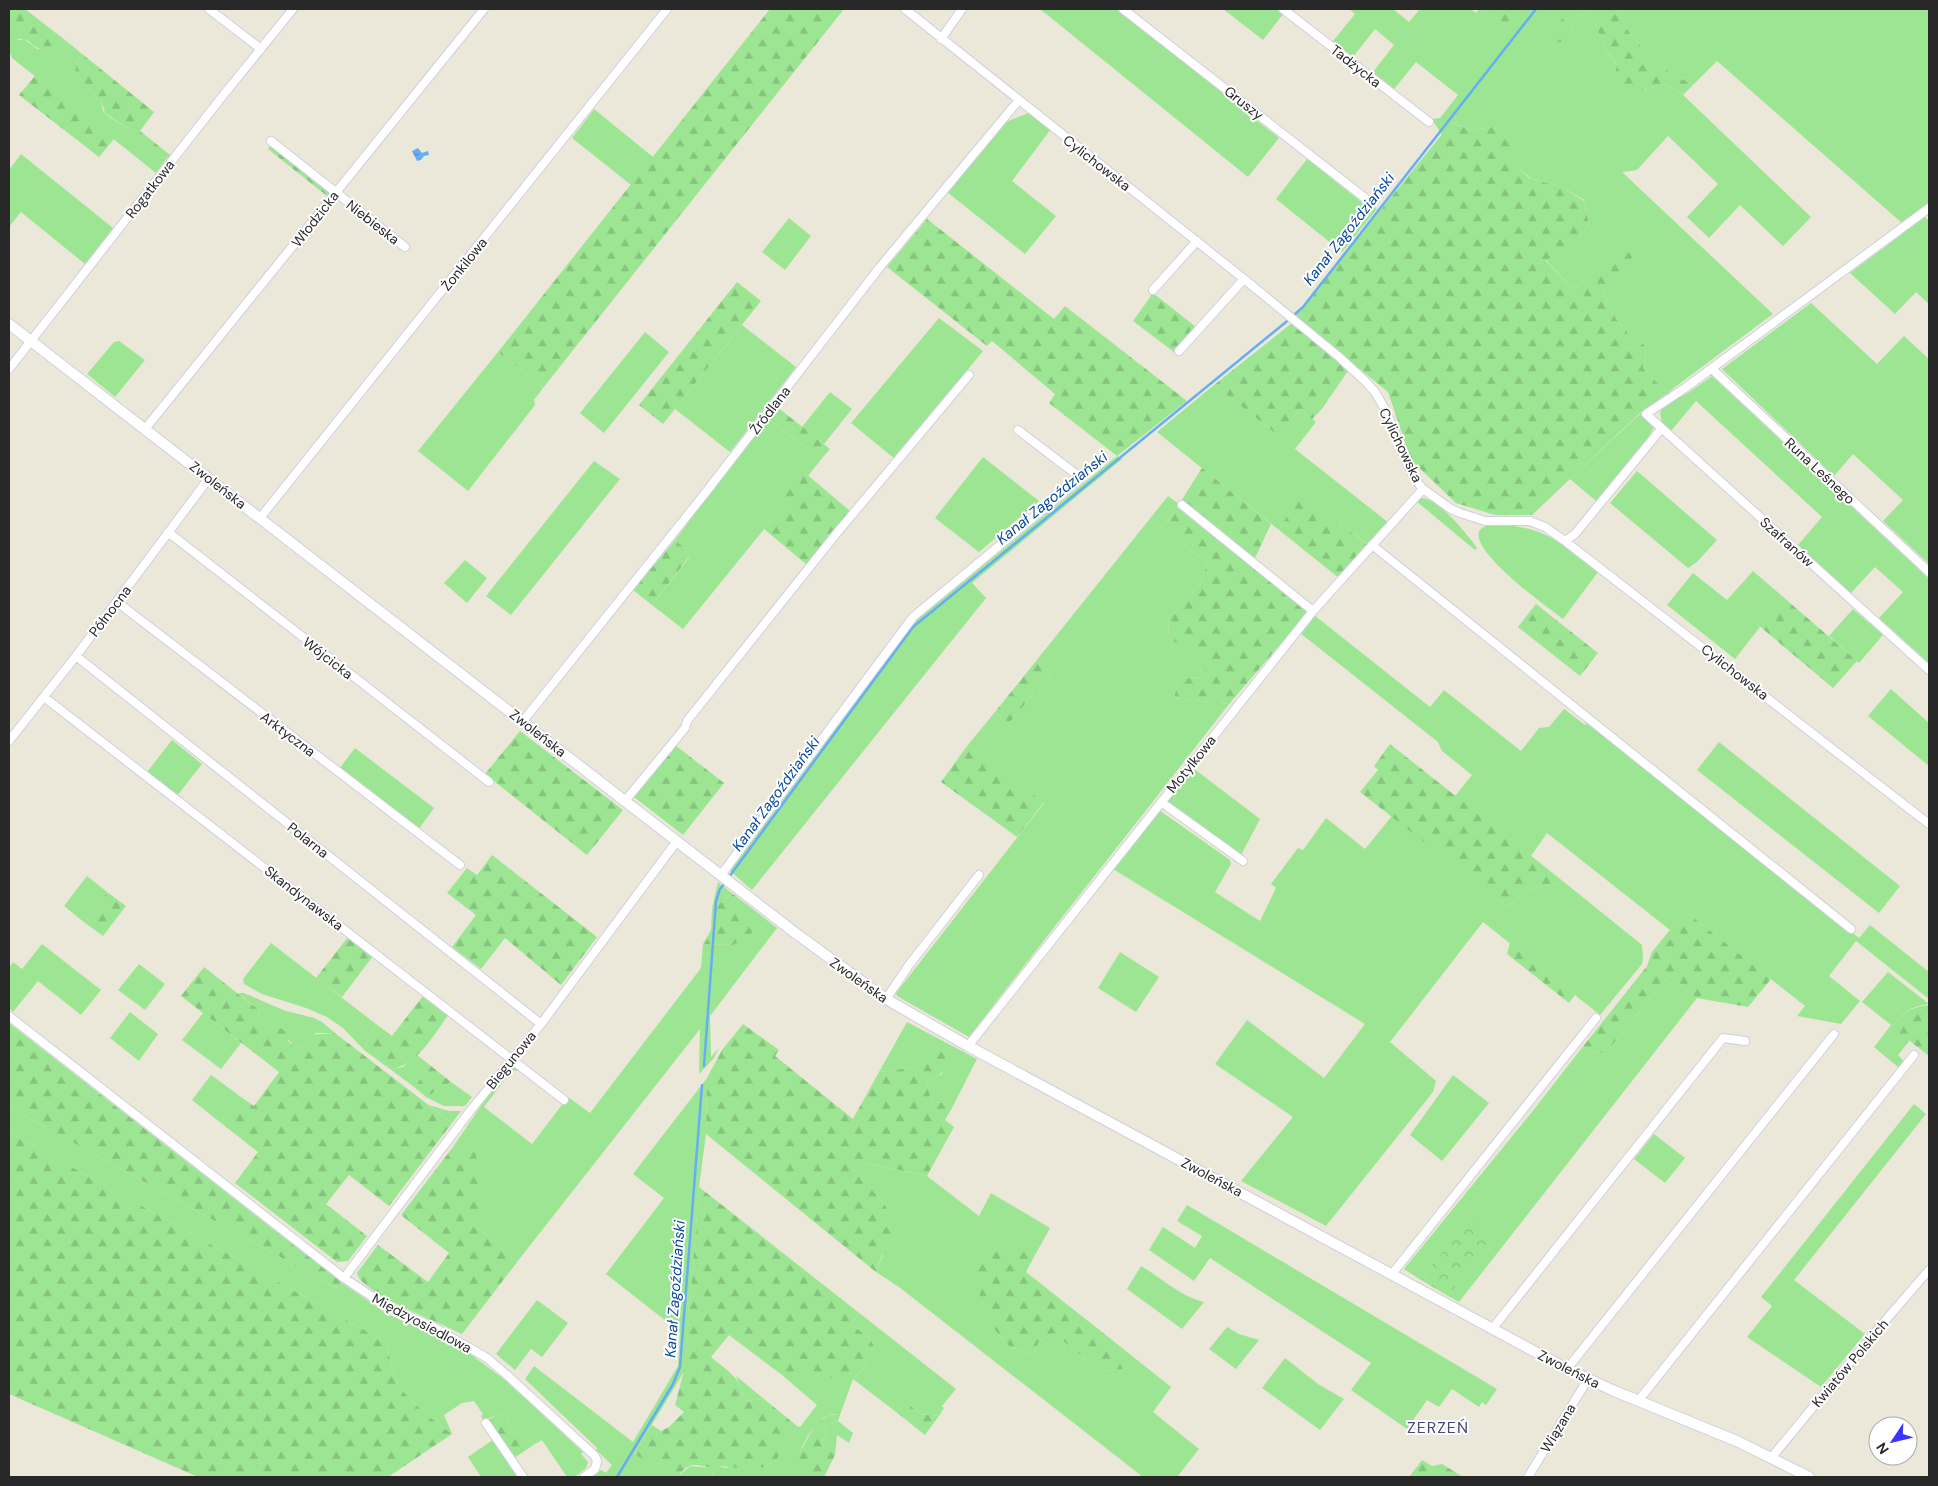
<svg xmlns="http://www.w3.org/2000/svg" width="1938" height="1486" font-family="'DM Sans',sans-serif">
  <defs>
    <pattern id="forest-firs" width="22" height="20" patternUnits="userSpaceOnUse" patternTransform="scale(1.25)"><rect width="22" height="20" fill="#9ce592"/><path d="M5 1l3.5 6h-7zM16 11l3.5 6h-7z" fill="#86c47e"/></pattern>
    <pattern id="park-crowns" width="20" height="18" patternUnits="userSpaceOnUse" patternTransform="scale(1.25)"><rect width="20" height="18" fill="#9ce592"/><path d="M2 6a3 3 0 1 1 6 0M12 15a3 3 0 1 1 6 0" fill="none" stroke="#86c47e"/></pattern>
    <pattern id="water-ripples" width="26" height="14" patternUnits="userSpaceOnUse" patternTransform="scale(1.25)"><rect width="26" height="14" fill="#66aef3"/><path d="M2 4q2-2 4 0t4 0M15 11q2-2 4 0t4 0" fill="none" stroke="#548ec5"/></pattern>
  </defs>
  <rect width="100%" height="100%" fill="#ece8d9"/>
  <path fill="#9ce592" d="M1040,9H1117L1279,138L1248,177Z
    M1223,9H1278L1284,13L1263,40Z
    M1349,9H1393L1409,22L1420,9H1471L1476,13L1479,9H1482L1513,33L1533,9H1570L1566,15L1568,39L1574,20L1588,12L1595,23L1604,47L1637,92L1665,84L1683,95L1811,217L1783,246L1740,205L1709,238L1687,217L1718,184L1668,136L1637,170L1622,172L1773,314L1667,393L1643,368L1646,354L1644,343L1634,350L1627,348V331L1616,319L1603,293L1625,268L1623,245L1579,285L1571,287L1545,259C1570,251 1574,246 1589,224L1584,200L1562,187L1530,178L1518,167L1513,151L1491,127L1472,130L1452,123L1442,135L1432,119L1440,118L1458,95L1416,62L1394,89L1373,72L1394,45L1375,29L1353,57L1333,41L1355,14Z
    M1616,9H1929V203L1902,223L1717,61L1693,85L1658,65L1631,35Z
    M9,36L19,40L24,39L37,49L59,45L65,40L81,53L76,65L75,73L91,92L101,100L103,111L108,116L127,128L135,141L157,157L167,158L156,173L12,58L9,50Z
    M594,109L653,157L631,185L572,138Z
    M1029,113L1051,129L1012,181L1056,216L1025,254L947,192L1003,123Z
    M21,154L113,228L85,264L21,212L9,227V170Z
    M1307,159L1368,207L1371,204L1377,209L1342,252L1276,199Z
    M1925,217L1929,221V304L1916,292L1895,314L1850,273Z
    M789,218L811,236L785,270L762,252Z
    M1811,303L1877,364L1904,336L1929,359V564L1883,521L1903,500L1853,454L1834,476L1722,369Z
    M939,318L983,351L895,459L851,423Z
    M742,325L796,367L730,452L675,409Z
    M645,332L669,352L604,433L580,413Z
    M119,341L145,360L115,397L87,374L114,342Z
    M498,352L543,388L534,400L535,405L468,491L418,451Z
    M1712,376L1929,579V663L1879,618L1903,592L1875,567L1851,593L1798,545L1822,517L1696,401L1671,431L1662,423L1660,412L1665,405L1688,393Z
    M1214,385L1279,436L1300,409L1316,422L1295,449L1389,523L1368,545L1301,493L1279,530L1157,432Z
    M830,392L852,409L824,444L802,427Z
    M1642,412L1654,427L1647,440L1596,501L1570,479Z
    M767,418L811,451L823,457L808,476L798,467L786,502L683,629L652,605L689,558L685,548L675,540Z
    M1117,456L1122,459L972,583L986,598L752,890L729,870L914,622Z
    M983,457L1039,501L979,552L935,518Z
    M594,461L620,479L511,615L486,596Z
    M1637,471L1717,540L1697,562L1688,568L1610,503Z
    M1168,496L1179,504L1162,528L1207,563L1201,584L1168,618L1169,639L1198,653L1209,677L1179,678L1174,698L1229,704C1143,815 1055,925 969,1037L897,996L896,993L1044,803L967,746L995,712L1009,723L1051,674L1036,661Z
    M1422,498C1438,498 1468,535 1477,548L1475,550L1416,501Z
    M1491,524C1544,526 1558,540 1598,572L1563,619C1547,607 1472,553 1479,532C1480,528 1486,526 1491,524Z
    M465,560L487,578L467,603L444,583Z
    M1753,571L1782,596L1757,624L1760,627L1735,659L1667,605L1693,573L1727,600Z
    M1853,609L1883,635L1859,663L1829,636Z
    M1314,615L1430,707L1444,690L1521,751L1539,728L1549,727L1564,709L1585,725L1588,722L1859,938L1870,925L1929,972V999L1856,941L1829,976L1860,1001L1841,1024L1797,1016L1805,1006L1685,911L1670,930L1547,833L1531,856L1455,796L1472,775L1442,751L1438,742L1300,633Z
    M1891,689L1929,723V766L1868,716Z
    M172,740L202,764L177,796L147,772Z
    M1719,742L1900,886L1879,913L1697,770Z
    M355,748L434,808L418,830L339,769Z
    M1193,768L1260,819L1241,855L1166,802Z
    M1159,810L1230,860L1231,864L1215,892L1260,921L1276,888L1271,884L1298,848L1303,850L1326,818L1365,849L1392,816L1507,907L1529,889L1564,882L1642,945L1643,958L1642,964L1600,1015L1483,922L1390,1042L1436,1081L1433,1092L1326,1226L1241,1181L1293,1117L1215,1064L1247,1020L1324,1078L1365,1024L1113,869Z
    M87,876L107,892L85,923L64,906Z
    M718,882L733,894L712,909Z
    M736,896L777,928L710,1016L711,1057L719,1048L714,1058L699,1074L700,1029L517,1262L466,1218L475,1148L453,1147L495,1085L512,1065L520,1070L518,1071L512,1070L484,1107L532,1144L568,1097L590,1113L701,968L703,944L733,945L730,907Z
    M271,943L376,1024L364,1050L343,1028L327,1017L306,1008L262,994L244,984L243,979Z
    M42,944L101,990L81,1015L38,981L13,1012L9,1008V968L13,962L22,969Z
    M1120,952L1159,977L1136,1012L1098,988Z
    M139,964L165,984L145,1010L118,990Z
    M1888,972L1929,1004C1909,1007 1905,1012 1893,1026L1910,1040L1898,1055L1904,1061L1899,1068L1874,1047L1891,1025L1862,1002Z
    M1669,975L1697,998L1459,1302L1448,1296L1461,1276L1427,1272L1421,1280L1404,1269L1532,1112L1581,1049L1605,1054Z
    M238,993H244L283,1010L314,1018L322,1022L335,1033H316L305,1046L294,1047L279,1028L266,1031L258,1021L259,1010Z
    M130,1012L158,1034L139,1061L110,1038Z
    M203,1013L241,1043L221,1069L182,1040Z
    M907,1022L977,1059L952,1108L943,1103L932,1102L926,1082L943,1073L925,1059C911,1069 896,1070 879,1072Z
    M417,1055L431,1066L414,1087L390,1069L403,1067Z
    M211,1075L241,1097L221,1123L192,1100Z
    M1453,1075L1489,1103L1442,1161L1410,1135Z
    M707,1078L706,1134L699,1187L685,1370L634,1454L681,1474L690,1466L712,1468L713,1477H590L601,1470L606,1473L612,1465L596,1450L597,1448L525,1379L534,1366L633,1442L678,1366L680,1332L606,1274L664,1198L633,1174Z
    M451,1082L472,1097L465,1106H444L426,1097Z
    M1914,1104L1926,1114L1794,1280L1865,1334L1821,1387L1747,1337L1772,1306L1761,1297Z
    M429,1105L449,1111H461L452,1123Z
    M9,1107L336,1288L341,1282L387,1314L445,1339L469,1353L505,1380L583,1452L581,1454L588,1462L586,1468L575,1477H567L542,1440L535,1444L518,1433L511,1435L507,1413L496,1415L484,1421L481,1416L483,1414L474,1401L462,1403L444,1415L452,1434C437,1423 414,1405 402,1390C394,1379 389,1355 386,1342L9,1132Z
    M1654,1134L1685,1158L1665,1183L1634,1159Z
    M866,1163L927,1176L979,1216L991,1193L1050,1228L1035,1255L1022,1250H1004L987,1321L1010,1347L1033,1354L1039,1342L1053,1333L1102,1372L1127,1368L1102,1342L1107,1336L1171,1387L1153,1412L1199,1449L1177,1477H1143L899,1287L876,1272L896,1221L882,1201L853,1169Z
    M1187,1205L1497,1389L1486,1405L1482,1402L1479,1407L1452,1389L1439,1407L1427,1400L1407,1429L1351,1390L1371,1363L1210,1258L1194,1281L1149,1250L1163,1227L1195,1248L1202,1236L1177,1221Z
    M1141,1266C1162,1278 1179,1296 1204,1302L1182,1329L1127,1289Z
    M537,1300L568,1323L542,1357L531,1349L515,1370L496,1354Z
    M858,1312L956,1389L942,1406L944,1408L939,1416L921,1414L907,1403L896,1412L853,1379L840,1415C837,1415 832,1414 829,1415C810,1420 796,1460 793,1477H723L719,1466L726,1468L744,1462L762,1468L776,1461L797,1426L800,1427L817,1405L782,1375L794,1362L853,1379L862,1370L874,1346L869,1337L853,1326Z
    M1227,1327L1239,1334L1259,1340L1236,1369L1209,1349Z
    M1285,1358L1318,1384L1344,1399L1320,1430L1262,1388Z
    M736,1376L764,1399L743,1401V1394Z
    M838,1421L853,1433L849,1443L837,1435L835,1455L821,1444L826,1434L824,1427Z
    M494,1439L519,1477H481L468,1457Z"/>
  <path fill="url(#forest-firs)" d="M9,9H25L65,40C56,49 44,54 33,45C31,43 26,39 23,39C17,38 15,41 9,36Z
    M770,9H844L543,388L498,352Z
    M1482,9H1533L1513,34Z
    M1570,9H1616L1631,35L1658,65L1693,85L1683,95L1665,84L1637,92L1614,80L1617,64L1604,47L1595,23L1588,12L1574,20L1568,39L1552,45L1550,35Z
    M81,53L154,112L140,131L170,155L167,158L157,157L135,141L127,128L105,113L101,100L91,92L75,73L76,65Z
    M35,76L114,139L99,157L19,95Z
    M1451,123L1472,130L1491,127L1513,132V151L1518,167L1529,178L1562,187L1584,201L1589,224C1574,246 1570,251 1545,260L1571,287L1579,285L1623,244L1632,257L1625,268L1603,293L1616,319L1627,331V348L1634,350L1644,343L1646,354L1643,368L1667,393L1674,389L1641,412L1532,515H1495L1456,503L1411,460L1388,392L1295,316Z
    M270,146L329,191V194L327,196L268,149Z
    M927,219L1054,319L1065,306L1187,401L1117,456L1049,403L1055,394L992,341L987,346L887,267Z
    M737,282L761,301L663,424L639,405Z
    M1153,293L1196,327L1174,352L1133,321Z
    M1292,323L1348,371L1321,410L1312,419L1300,409L1279,436L1214,385Z
    M776,406L830,449L823,457L811,451L767,418Z
    M798,467L850,511L806,564L764,529L786,502L780,494L781,486Z
    M1202,468L1271,524L1254,560L1181,501Z
    M1301,492L1366,544L1339,578L1279,530Z
    M1179,504L1309,611L1229,704L1174,698L1179,678L1209,677L1197,653L1169,639L1168,618L1201,584L1207,563L1162,528Z
    M675,540L685,548L689,557L652,605L633,590Z
    M1782,596L1857,661L1833,688L1757,624Z
    M1536,604L1598,653L1580,676L1518,627Z
    M1036,661L1051,674L1009,723L995,712Z
    M520,731L623,810L587,855L485,774Z
    M1390,744L1564,882L1529,889L1507,907L1360,792L1378,770L1374,766Z
    M675,745L724,783L683,835L634,797Z
    M967,746L1044,802L1017,837L941,782Z
    M492,855L597,937L561,985L505,938L481,969L452,947L476,915L447,893L467,868L477,875Z
    M107,892L126,906L103,936L85,923Z
    M733,894L736,896L730,907L753,916L752,933L733,945L703,944L711,930L712,909Z
    M1685,911L1771,979L1748,1007L1697,998L1669,975L1605,1054L1581,1049L1647,966L1652,952Z
    M348,937L373,956L342,997L316,978Z
    M1510,943L1575,995L1569,1003L1507,954Z
    M204,967L259,1010L258,1021L266,1030L279,1028L288,1031V1041L294,1047L305,1046L307,1035L335,1033L452,1123L389,1206L349,1175L326,1204L367,1236L348,1261L337,1262L235,1183L258,1152L221,1123L241,1097L254,1106L279,1072L181,996Z
    M423,996L449,1014C434,1034 417,1067 390,1069L364,1050L376,1024L392,1036Z
    M1929,1005V1056L1892,1027C1905,1012 1910,1007 1929,1005Z
    M9,1023L341,1282L336,1288L9,1107Z
    M743,1024L779,1050L775,1056L853,1119L879,1072C896,1070 911,1069 925,1059L926,1051L939,1044L949,1050C951,1070 942,1073 926,1082L932,1102L943,1103L952,1108L945,1120L954,1127L927,1176L867,1163L853,1169L882,1201L896,1221L898,1242L892,1249L882,1255L876,1272L706,1134L707,1078L722,1050Z
    M431,1066L451,1082L426,1097L414,1087Z
    M9,1132L386,1342C389,1355 394,1379 402,1390C414,1405 437,1423 452,1434L388,1477H198L9,1394Z
    M453,1147H475L482,1208L466,1218L517,1262L462,1334C443,1324 360,1293 357,1273L378,1245L428,1282L449,1253L401,1215Z
    M699,1187L858,1312L853,1326L869,1337L874,1346L862,1370L853,1379L782,1375L729,1335L711,1357C726,1370 744,1379 743,1401L764,1399L797,1426L776,1461L762,1468L744,1463L739,1468L720,1466L723,1477H713L712,1468C706,1467 695,1463 689,1466C683,1469 682,1474 675,1476L634,1454L652,1425L661,1431L669,1427L684,1412L675,1405L685,1367Z
    M1000,1243L1004,1250H1022L1035,1255L1026,1272L1107,1336L1103,1342L1128,1368L1102,1372L1053,1333L1039,1342L1033,1354L1010,1347L987,1321L974,1273V1258L985,1248Z
    M907,1403L921,1414L939,1416L925,1435L896,1412Z
    M507,1413L511,1434L518,1433L535,1444L514,1458L489,1420L496,1415Z
    M828,1415H840L838,1421L824,1427L826,1434L821,1444L835,1455L824,1477H793L796,1460L815,1424Z
    M1422,1460L1432,1466L1442,1464L1463,1477H1409Z"/>
  <path fill="url(#park-crowns)" d="M1472,1214L1490,1240L1448,1296L1421,1280Z"/>
  <path fill="url(#water-ripples)" d="M418,148L422,153L428,151L429,155L424,156L421,160L417,161L412,151Z"/>
  <g fill="none" stroke-linecap="round" stroke-linejoin="round">
    <path stroke="#66aef3" stroke-width="2.5" d="M729,877L913,627L1286,322L1303,307L1536,9
      M704,1066L716,901L720,889L726,882
      M617,1477L673,1384L680,1367L702,1085"/>
    <defs>
      <path id="minor" d="M209,9L261,49
        M905,9L1244,279L1338,356L1365,381L1375,392L1386,411L1408,466L1418,483L1423,489L1451,509L1460,513L1485,521H1530L1545,527L1565,541L1929,824
        M1123,9L1365,198
        M1283,9L1429,122
        M941,39L962,9
        M271,141L405,247
        M1929,208L1685,388L1646,414L1929,670
        M1153,290L1197,241
        M1179,351L1244,279
        M9,369L221,98L293,9
        M1712,369L1929,572
        M145,429L484,9
        M1182,505L1313,611
        M260,518L667,9
        M168,532L489,782
        M1565,541L1575,534L1661,429
        M1372,545L1851,929
        M117,602L460,865
        M76,656L541,1024
        M44,697L564,1100
        M523,721L706,492L880,267L1018,101
        M9,741L76,656L209,478
        M625,801L685,728L687,721L836,534L969,375
        M1161,802L1243,861
        M721,875L913,617L1081,478L1018,430
        M886,999L909,965L979,875
        M9,1016L344,1278L386,1306L435,1328L487,1358L508,1376L595,1456L597,1461L595,1469L584,1477
        M968,1046L1313,611L1423,489
        M1392,1274L1596,1018
        M344,1278L470,1111L541,1024L677,841
        M1493,1328L1723,1038L1745,1041
        M1567,1369L1834,1034
        M1638,1401L1914,1055
        M486,1423L523,1477
        M1771,1458L1872,1336L1929,1270
        M1528,1477L1588,1379"/>
      <path id="tertiary" d="M9,324L794,932L886,999L968,1046L1567,1369L1612,1390L1739,1442L1809,1477"/>
    </defs>
    <use href="#minor" stroke="#cfcee2" stroke-width="10"/>
    <use href="#tertiary" stroke="#cfcee2" stroke-width="12"/>
    <use href="#minor" stroke="#fff" stroke-width="8"/>
    <use href="#tertiary" stroke="#fff" stroke-width="10"/>
  </g>
  <g text-anchor="middle" dominant-baseline="central" stroke-width="4" stroke-linejoin="round" paint-order="stroke">
    <g font-size="14" fill="#282828" stroke="#fff">
      <text transform="translate(1356 66) rotate(38)">Tadżycka</text>
      <text transform="translate(1244 103) rotate(38)">Gruszy</text>
      <text transform="translate(1097 163) rotate(38)">Cylichowska</text>
      <text transform="translate(150 189) rotate(-52)">Rogatkowa</text>
      <text transform="translate(315 219) rotate(-52)">Włodzicka</text>
      <text transform="translate(373 222) rotate(38)">Niebieska</text>
      <text transform="translate(464 264) rotate(-51)">Żonkilowa</text>
      <text transform="translate(770 410) rotate(-52)">Źródlana</text>
      <text transform="translate(1401 445) rotate(64)">Cylichowska</text>
      <text transform="translate(1820 471) rotate(43)">Runa Leśnego</text>
      <text transform="translate(218 485) rotate(38)">Zwoleńska</text>
      <text transform="translate(1787 542) rotate(42)">Szafranów</text>
      <text transform="translate(110 611) rotate(-53)">Północna</text>
      <text transform="translate(328 658) rotate(38)">Wójcicka</text>
      <text transform="translate(1735 672) rotate(38)">Cylichowska</text>
      <text transform="translate(538 733) rotate(38)">Zwoleńska</text>
      <text transform="translate(288 734) rotate(37)">Arktyczna</text>
      <text transform="translate(1191 764) rotate(-51)">Motylkowa</text>
      <text transform="translate(308 840) rotate(38)">Polarna</text>
      <text transform="translate(304 898) rotate(38)">Skandynawska</text>
      <text transform="translate(859 980) rotate(35)">Zwoleńska</text>
      <text transform="translate(511 1060) rotate(-51)">Biegunowa</text>
      <text transform="translate(1212 1177) rotate(28)">Zwoleńska</text>
      <text transform="translate(422 1323) rotate(28)">Międzyosiedlowa</text>
      <text transform="translate(1850 1363) rotate(-50)">Kwiatów Polskich</text>
      <text transform="translate(1569 1369) rotate(27)">Zwoleńska</text>
      <text transform="translate(1558 1428) rotate(-59)">Wiązana</text>
    </g>
    <g font-size="15" font-style="italic" fill="#07489d" stroke="#fff">
      <text transform="translate(1349 229) rotate(-52)">Kanał Zagoździański</text>
      <text transform="translate(1052 498) rotate(-39)">Kanał Zagoździański</text>
      <text transform="translate(776 794) rotate(-54)">Kanał Zagoździański</text>
      <text transform="translate(675 1289) rotate(-86)">Kanał Zagoździański</text>
    </g>
    <g font-size="16" letter-spacing="1" fill="#49477b" stroke="#fff">
      <text x="1438" y="1427">ZERZEŃ</text>
    </g>
  </g>
  <rect width="1938" height="1486" fill="none" stroke="#282828" stroke-width="20"/>
  <g transform="translate(1893 1441) rotate(235)"><circle r="24" fill="#ffffff" stroke="#a9a9a9"/>
  <path d="M0-4L9 19L0 12L-9 19Z" fill="#3b33ff"/>
  <text y="-8" font-size="14" font-weight="bold" text-anchor="middle" fill="#282828">N</text>
  </g>
</svg>
